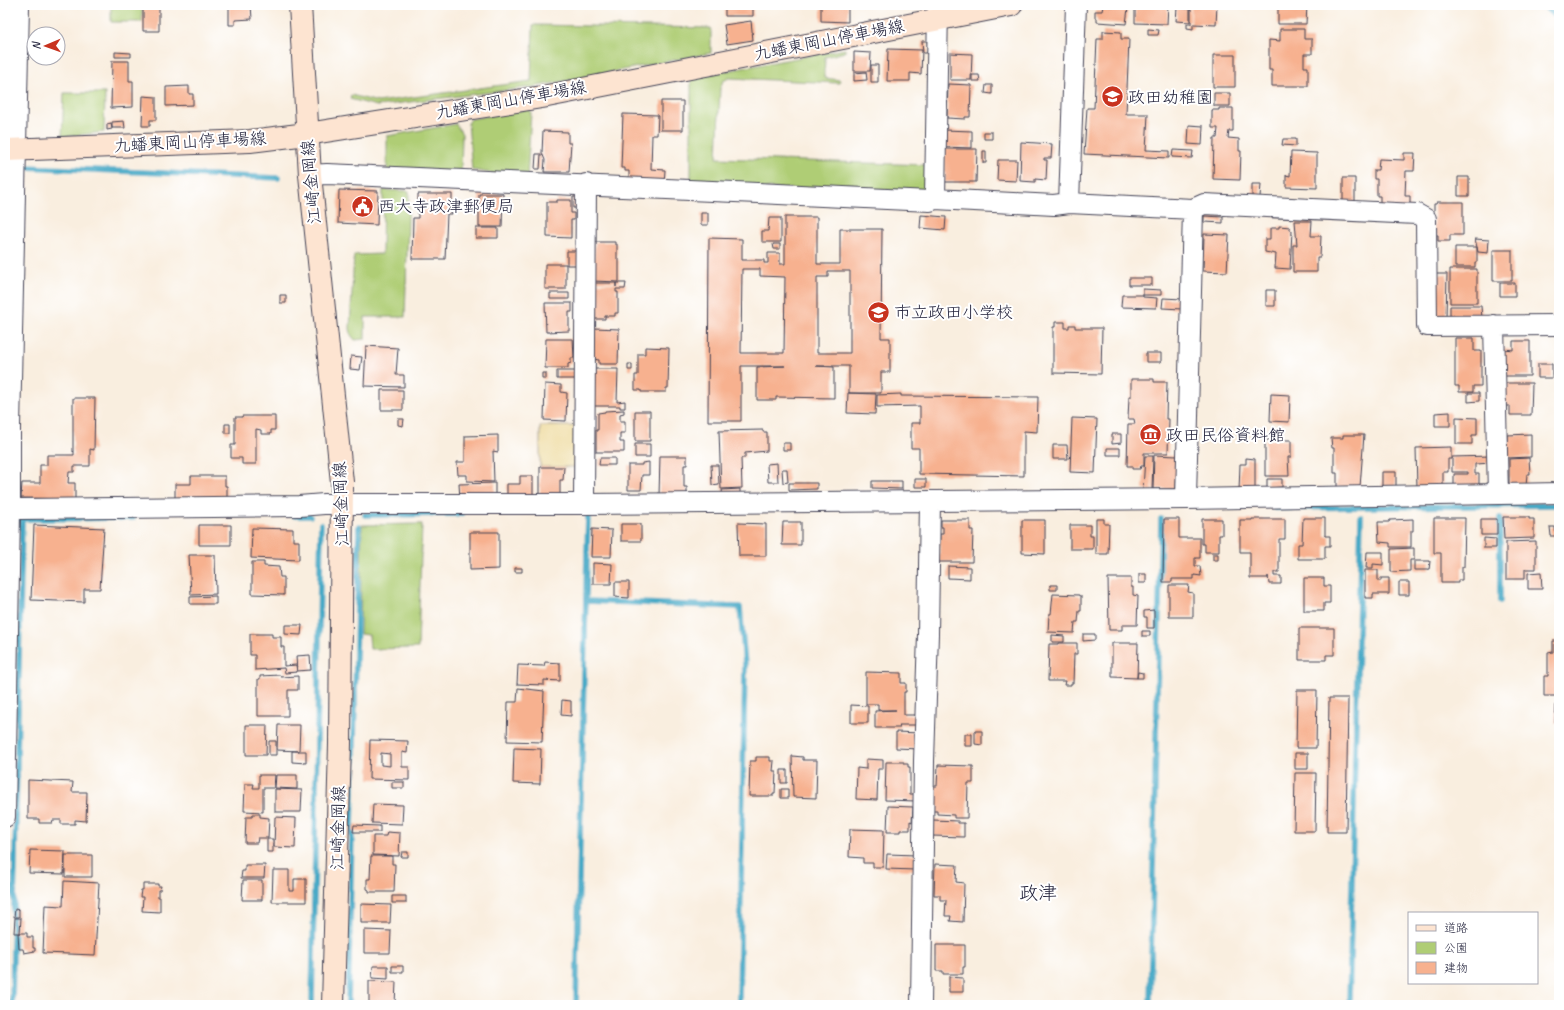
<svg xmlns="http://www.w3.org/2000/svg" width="1564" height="1010" font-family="Caveat,'Klee One',sans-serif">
  <rect width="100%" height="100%" fill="#fff"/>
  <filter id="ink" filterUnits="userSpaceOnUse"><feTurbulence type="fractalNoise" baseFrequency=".025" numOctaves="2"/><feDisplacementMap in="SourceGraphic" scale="8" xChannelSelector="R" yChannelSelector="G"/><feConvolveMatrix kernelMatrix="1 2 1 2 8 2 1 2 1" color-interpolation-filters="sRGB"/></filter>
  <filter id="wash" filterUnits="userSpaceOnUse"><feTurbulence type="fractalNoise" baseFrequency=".012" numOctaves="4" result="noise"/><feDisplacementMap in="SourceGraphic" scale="16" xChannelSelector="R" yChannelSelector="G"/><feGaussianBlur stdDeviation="0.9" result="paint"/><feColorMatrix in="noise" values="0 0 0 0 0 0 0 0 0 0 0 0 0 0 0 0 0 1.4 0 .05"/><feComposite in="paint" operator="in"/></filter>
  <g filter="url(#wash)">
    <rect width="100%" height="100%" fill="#f9eedf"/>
    <path fill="#afcd75" stroke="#687858" d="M111,5H142V22H111Z
      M533,25L711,28V53L533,87L377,106L350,99L351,95L378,102L531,81Z
      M845,49V52L825,57L824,78L840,80L839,83L729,78L723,81L720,88L717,158L927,165L926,191L691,187V80L694,77Z
      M64,93H105L104,132L62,137Z
      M529,109L531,112L527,179L472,170L468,123L471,119Z
      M456,124L462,134L461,173L387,170V136Z
      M383,190L409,191L405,317H365V339L355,340L351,335L350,328L354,255L382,254Z
      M422,524L418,648L370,649L369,635L360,634L362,525Z"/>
    <path fill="#eeda9e" stroke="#887e6c" d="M540,426H579V467H540Z"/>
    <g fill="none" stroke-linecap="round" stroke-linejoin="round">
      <path stroke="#47a9c6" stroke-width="5.5" d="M1543,5L1559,20
        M24,167L278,178
        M1275,508L1559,505
        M365,515L461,514
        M295,516H310
        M1500,518V601
        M19,519L133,518
        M586,601L740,607L745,665L739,1005
        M12,1005L22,519
        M312,1005L321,524
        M348,1005L359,527
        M576,1005L588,512
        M1150,1005L1161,519
        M1349,1005L1361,517"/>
    </g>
    <g id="blocks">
      <path fill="#f7b18f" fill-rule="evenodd" d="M143,5H159V31H143Z
        M229,5H251L252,19L235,20V25H229Z
        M725,5H753V16H725Z
        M821,5H848V22L821,21Z
        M1135,5H1168L1167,24L1135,23Z
        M1177,5H1191L1190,8L1177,7Z
        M1191,5H1217L1216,25L1193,24V29L1187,28V24H1191Z
        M1278,5H1307L1306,24H1278Z
        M1103,6L1128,8L1126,24L1097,22V18H1095V11H1102Z
        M1177,8L1190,9V22L1176,21Z
        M751,21L753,40L727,44L724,25Z
        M1148,29L1159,30L1158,35H1148Z
        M1280,29H1304V39H1312V54H1304V67H1308V86H1272V70H1269V40L1280,41Z
        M1103,31L1121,32V39H1129L1126,114H1148L1146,150L1169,151V158L1084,154L1087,108H1094L1097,39H1103Z
        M922,41H927L928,53H923Z
        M888,49L922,50L921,74L910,73V81H887Z
        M115,52L131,53V57H115Z
        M854,52L871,53L870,71H854Z
        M950,53L972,54L971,80H950Z
        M1213,55H1235V87H1213Z
        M112,61H129V81H133V107L111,108Z
        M871,65H878V82H871Z
        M866,72L867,80L854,81V73Z
        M972,75H979L980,81H972Z
        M948,84L971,85L970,117H965V119L947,118Z
        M986,85H992V94L985,93Z
        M189,86V94H193V105L166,106V87Z
        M1214,93H1230V106H1214Z
        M143,96L156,97V120H150V126H142Z
        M661,101H683V130H661Z
        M1219,108H1233V131H1229L1228,138L1239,139V151H1241L1240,180L1213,179L1214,138H1217L1218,128H1212V110H1219Z
        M623,114L658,115L657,135H652L651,169L665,170L664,185L629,183V171H625V168H621Z
        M124,121L125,128H112V122Z
        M111,123L112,129L107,130V124Z
        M1189,125L1203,126L1202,145L1188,144Z
        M944,130L972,131V148L943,147Z
        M543,131L568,132V143H571L569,172H544L545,160L542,153Z
        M984,132H992V139H984Z
        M1283,139H1296V146L1282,145Z
        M1021,142L1052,144L1051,158H1044V160H1047L1046,180L1035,179V182L1020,181Z
        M945,149H977L976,182H945Z
        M1173,150L1193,151L1192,158L1172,157Z
        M983,151H986V163H983Z
        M1291,152L1317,153V188L1286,187V175L1290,176Z
        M1404,153H1415L1414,171H1406L1405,196H1410V210L1380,209V196H1377V179H1374V170H1378L1379,159L1404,160Z
        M536,154H541L540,169H535Z
        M998,160H1017L1016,181L997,180Z
        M1458,177H1469V196H1458Z
        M1343,178H1355V206H1343Z
        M1252,184H1261L1260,197H1252Z
        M339,190L378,191L377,225L338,223Z
        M418,194H452V214H447L445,259H412L413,218H418Z
        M479,194H503L502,227H479Z
        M573,197H582L581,208H573Z
        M557,200H571V213H574V220H571V238L547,237V202H557Z
        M1437,202H1463V235H1450V241H1438V235H1436L1434,231V204H1436Z
        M701,213H708V225H701Z
        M921,215L946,217L945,230L920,228Z
        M1204,216L1223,217V223L1204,222Z
        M785,217H817V264H840V229H882L881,338H890V372H881V393H849V366H816L834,367V398L776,397V400H757V367L785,366H741V421H708L709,238L742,239V260H764V263H768V253H780V264H785ZM742,269H760V276L785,277L784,353H741ZM828,271H850V353H817V277H828Z
        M769,218H781V242H762V231H768Z
        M1295,221H1312L1311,236H1321L1320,257H1317V272H1293V245H1297Z
        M1279,226L1290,227V230L1292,231L1290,269L1275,268L1276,254L1265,252V239H1270V229L1272,228H1279Z
        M476,228H498V238H476Z
        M1204,234L1229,235L1227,272L1203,271Z
        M1475,239L1489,240L1488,253L1478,252L1477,247V262H1475V267H1455V247H1477Z
        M595,242H615V244H617V260H619V282L593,281Z
        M773,244H780V249H774Z
        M1493,250H1512V281H1493Z
        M567,251H580V265H567Z
        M545,264H566V289H545Z
        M1450,269H1477V303H1450Z
        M1434,274H1447L1446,319L1433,318Z
        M1129,278H1152V285H1129Z
        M595,283H616V287V283H626L625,289H616V292H618V313H615V316H605V319H595Z
        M1500,283H1515V296H1500Z
        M1557,284H1559V306H1557Z
        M1143,289L1161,290V295H1143Z
        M1266,290H1275V306H1266Z
        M550,293H569V299H550Z
        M280,295H286V303H280Z
        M1122,295H1143V297L1157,298L1156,308L1121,307Z
        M1163,298L1182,299V309L1162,308Z
        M545,303H572V312H569V331L546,332Z
        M1450,306H1481L1482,319H1450Z
        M1055,322H1065V328H1069V325H1075V328H1102L1101,374L1053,373V327H1055Z
        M594,328L619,329L618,364H599V360L593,359Z
        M1455,338H1474V351H1481V386H1473V392H1459V386H1455Z
        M546,339H573L574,358H571V363L568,364V368H545Z
        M1513,341H1530V376H1504V349L1513,350Z
        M366,346L398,348L396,375H404V387L364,386Z
        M645,347L669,348L668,388H666V392H641V390H635V375H638V354H645Z
        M1146,353H1161V362H1146Z
        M351,356L362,357L360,370L350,369Z
        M628,364H632V370H628Z
        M1538,364H1552V378H1538Z
        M593,369H618L617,402L625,401V408H620V406H593Z
        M557,371H578V379H557Z
        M542,373H546V379H542Z
        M1131,379H1154V382H1167L1166,419H1169L1168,453H1144V466H1141L1140,469H1132V466H1127L1128,424H1135L1134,419H1128L1129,397H1131Z
        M1498,383H1532L1531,415H1510V406H1498Z
        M545,384L561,385V392L567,393L566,421L544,420Z
        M381,390H403V410H381Z
        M848,393L876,394L875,414L847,413Z
        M1468,393H1479V401L1468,402Z
        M901,394V396L1038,397L1037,432L1024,431V476L919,474V448H911V423H920V406L877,407V395Z
        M1271,394L1290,395L1289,422L1270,421Z
        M73,398H95L94,450L90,449V466H74V472H69L68,483H75V499L21,498L22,483H40V465H47V455H74V451L73,452Z
        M624,410V413L620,414V421H625V433H620V442H624V452H596V430H598V413L605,412V411Z
        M635,411H650V441H635Z
        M1450,412V426H1435V413Z
        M242,416H275V430H271V434H261V430L256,429V464H242V458H231V445H235V417H242Z
        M1456,417L1477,418V435H1472V444H1456Z
        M1072,418L1097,419L1095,473L1070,472Z
        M398,419H404L403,426L398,425Z
        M225,424H230V433H225Z
        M763,430V432H767V451L745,453V458H741L742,488L721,489L719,431Z
        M1112,434H1121V443L1112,444Z
        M1531,434V457L1507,458V435Z
        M498,435V452L493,451L494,482L467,481V475H458L457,462H465V436Z
        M1343,435H1364L1360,487H1337V473H1334V448H1332L1331,438H1343Z
        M1265,440H1291V457H1288L1289,476H1265Z
        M783,443H790V450H783Z
        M635,444H650V457H635Z
        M1053,445H1067L1068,459H1053Z
        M1451,447V459H1448V472H1443V488H1417L1416,448Z
        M1107,448H1120V455H1107Z
        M1154,455L1177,456L1176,489H1153Z
        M660,456H687V465H684V487H687V496H659Z
        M1145,456H1153L1152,491L1143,490Z
        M1492,456V463L1475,464V474H1479V485L1454,486V474H1468V472H1452V457Z
        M600,458H615V465H599Z
        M1246,458L1255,459V491H1239L1240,464H1246Z
        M1529,458L1530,474H1527L1526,486L1509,485V459Z
        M649,462V475H642L641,490H628V465H642V463Z
        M777,463L778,482H768L767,464Z
        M711,465H718L719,484L712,485Z
        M540,467H564L563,480H560V496H540Z
        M782,469H787L788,482L783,483Z
        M1382,472H1396V489H1382Z
        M191,476H225V486H227V499H175V484H191Z
        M520,476H533V497L507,496V484H520Z
        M915,479H926V487H915Z
        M1267,479H1282V487L1267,488Z
        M872,481H902V489L872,488Z
        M495,483V498L460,499L459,484Z
        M789,483H817V489L789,490Z
        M740,489V496L723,497L722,490Z
        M1503,517H1529V519H1534V538L1504,539Z
        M1303,518H1325V536H1330V546H1325V559H1298V544H1302Z
        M1434,518H1465L1464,567H1462V580H1458V583H1441V553H1434Z
        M1096,519H1104V524H1109L1108,554H1096Z
        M1164,519H1179V538H1200V558H1195V566H1200L1201,576L1194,575V579H1172V582H1163Z
        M1202,519H1222V535H1219V552H1205V544H1202Z
        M1252,519H1285V539H1279V572H1274V576H1281V584H1269L1268,576V578H1250V552H1240V520H1252Z
        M1413,519V531H1411V547H1390V543L1379,542L1378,522H1389L1390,520Z
        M1481,519H1497V535H1481Z
        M941,520H970V530H973L972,562H939L940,534H943V527H941Z
        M1022,520H1045V554L1022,553Z
        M783,522H801V545H782Z
        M738,523L766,524V556H739Z
        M621,524H641V541H621Z
        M34,525L104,528L100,589H84V602L31,600Z
        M199,525H231V545H199Z
        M1070,525H1090V536H1093V549H1070Z
        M1550,527H1555L1556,536H1551Z
        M252,528L293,529V541H299V560L251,558Z
        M592,529L612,530L611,557H591Z
        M470,532H499V569L470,570Z
        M1484,538L1496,539V548H1484Z
        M1536,541V569H1525V579H1506V542Z
        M1414,548V560H1410V571L1391,572V549Z
        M1367,552H1383V565L1373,564V568H1366Z
        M1213,554H1218V560H1213Z
        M189,555H215L216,594L191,595Z
        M1414,561H1430L1429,570H1414Z
        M252,562H264V566L279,567L280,577H284V595L252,594Z
        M593,563L612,564L611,584H593Z
        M948,566L970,567V579L948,578Z
        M515,568H522V572H515Z
        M1365,570H1378V581H1381V578H1389V594H1373V598H1365Z
        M1541,572L1542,589H1528V573Z
        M1139,574H1146V583H1139Z
        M1108,578H1131V587H1133V595L1138,596L1137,625H1122V630H1109Z
        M1304,578H1324V586H1330V603H1324V611H1304Z
        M615,582H629V598L615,597Z
        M1399,582H1409V595H1399Z
        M1050,585H1057V590H1050Z
        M1169,585H1189L1188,592L1193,593V617H1169Z
        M1053,594L1079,595V596H1081V611H1079L1078,622H1075L1074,633L1048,632L1049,614H1051Z
        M216,596V604H190V597Z
        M1154,610V628H1147V617H1144V611Z
        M285,625H302L301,635L285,634Z
        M1299,628H1334V655H1326V660H1299Z
        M1142,631H1150V636H1142Z
        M250,634H272V637H281V647H284V666L296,665L297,672L285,673L284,668L255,670V655H250Z
        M1083,634H1095V640L1083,641Z
        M1052,635L1064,636V642H1052Z
        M1553,641H1559V696H1544V676H1548V653L1553,652Z
        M1058,643H1077V654H1074L1073,683H1071V685H1064L1065,681H1048L1049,644H1058Z
        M1112,643H1138L1137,678L1112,677Z
        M310,655L311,670L297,671L296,656Z
        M545,662L560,663V681L544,680V685L517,684L518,665L544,666Z
        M866,672L901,673V683H906V692H904V715H918V725H899L900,728H875V711L896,710H878V704H866Z
        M1138,672L1143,673V678H1137Z
        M280,675L281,677L298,676V690H288V716H258V679H260V676Z
        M518,688L544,691L542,742L507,741L508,702H517Z
        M1297,690H1317L1316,748H1296Z
        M1329,698H1348L1346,832H1327Z
        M562,700L571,701V716L561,715Z
        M1556,700H1559V723H1555Z
        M851,705L868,706V723H851Z
        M246,725H267L266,755H246Z
        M278,725H300L299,751L277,750Z
        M975,731H982V745L975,744Z
        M896,732L920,733L919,749L896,748Z
        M965,734H972V746H965Z
        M370,740L408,741L407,753L402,752V767H409V780L369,779ZM381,753L390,754V766L381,765Z
        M269,741H276V755H269Z
        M514,748L541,749L540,784L513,783Z
        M292,751H306V763L292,762Z
        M1295,753H1308V769H1295Z
        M792,756L803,757V760H817L816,798L793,797Z
        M756,757H770V761H774L773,771H776L775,793H773V796H749L750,761H756Z
        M866,759L883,760V769H878L877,800L856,799L857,768L866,769Z
        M886,762H904V764H908V767H910V794H916V801L885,800Z
        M938,765L973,766V783H968L967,818H954V815L937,814V811H933V786H937Z
        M781,770H787V783H781Z
        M1295,773H1316L1315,831H1294Z
        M259,775H275L274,788H263V812L244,811L245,784H254L253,788H259Z
        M276,775H297V789L275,788Z
        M28,780L73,782L72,792H87L86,821L75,820V824H61V820H53L52,823H39V819H28Z
        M392,782H404V788H392Z
        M275,789L302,790L301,812H275Z
        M781,789H788V798H781Z
        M373,804L403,805L402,824L372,823Z
        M888,806L913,807L912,822L910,821V830H900V832H887Z
        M253,814H260V817L269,818L268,838H258L257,843H245L246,817H252Z
        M275,817L296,818L295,848L274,847Z
        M933,820L958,821V823H964V837L933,836Z
        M354,825L380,826V832H353Z
        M850,829L884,830L883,867H873V863H863V858L849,857Z
        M387,832L400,833L399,856L373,855V836H386Z
        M267,839H273V852H267Z
        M30,850L65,851L64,874L29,873Z
        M402,852H408V857H401Z
        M887,854L916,855L915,870L886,869Z
        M65,855H92V877H65Z
        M371,856H392V864H395L394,892H369V890L367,889V879H370Z
        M935,864L957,865L956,882L964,883L963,922L950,921L951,916H945L946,900H940V895H934Z
        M245,865H265L264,878H241L242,871H245Z
        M273,870H289V891H294V879H306V902H272Z
        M243,880H262V900H242Z
        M64,881L99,883L95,955L43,953L45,905L63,906Z
        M143,884H158V886H161L160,890H158V897H160V912L142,911L143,897H140L141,890H143Z
        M392,896H406V903H392Z
        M361,904L391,905L390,923H361Z
        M15,909L19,910V917H14Z
        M15,918H21L20,933H14Z
        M364,930L391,931L390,953H364Z
        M18,933H27V937H33V948H35V951L24,953L23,949H19Z
        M936,945H965V967H963V974H943V971H936Z
        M373,966H388V979L372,978Z
        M392,966H403V972H392Z
        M949,977L963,978V992H949Z
        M369,981L396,982L395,1004H369Z"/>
    </g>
  </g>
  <g filter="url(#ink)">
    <use href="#blocks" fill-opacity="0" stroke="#424154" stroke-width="1"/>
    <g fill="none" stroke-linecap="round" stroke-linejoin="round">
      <defs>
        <path id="street" d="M310,175L327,174C528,182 729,192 930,201L935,199L1054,205L1069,203L1193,209L1204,204L1417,214L1426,219L1427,326L1559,325
          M935,199L938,5
          M1069,203L1076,5
          M1494,325L1498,494
          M1186,499L1193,209
          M584,504L586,184
          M5,511L20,509L299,506L324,504H584L1186,499L1559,493
          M5,817L10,510V428L19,5
          M921,1005L924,761L928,634L930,501"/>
        <path id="secondary" d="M300,5L310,175L342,482L340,744L333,1005
          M5,150L250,141L307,134L542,97L1011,5"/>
      </defs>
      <use href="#street" stroke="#424154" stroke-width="22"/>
      <use href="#secondary" stroke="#424154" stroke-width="24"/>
      <use href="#street" stroke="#fff" stroke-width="20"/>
      <use href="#secondary" stroke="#fde4d1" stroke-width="22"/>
    </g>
  </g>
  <defs>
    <symbol id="school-disc" viewBox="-11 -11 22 22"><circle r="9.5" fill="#c8321e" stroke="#fff"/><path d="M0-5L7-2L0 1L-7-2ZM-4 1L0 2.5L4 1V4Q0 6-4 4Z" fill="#fff"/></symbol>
    <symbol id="civic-disc" viewBox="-11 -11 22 22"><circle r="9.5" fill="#c8321e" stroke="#fff"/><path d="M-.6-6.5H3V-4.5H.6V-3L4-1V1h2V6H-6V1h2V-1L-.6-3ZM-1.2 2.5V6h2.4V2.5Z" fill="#fff"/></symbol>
    <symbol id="museum-disc" viewBox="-11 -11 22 22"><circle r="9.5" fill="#c8321e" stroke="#fff"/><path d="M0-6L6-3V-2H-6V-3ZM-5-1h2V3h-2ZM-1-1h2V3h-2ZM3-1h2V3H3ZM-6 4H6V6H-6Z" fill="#fff"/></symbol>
  </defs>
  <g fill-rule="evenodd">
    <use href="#school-disc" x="1100" y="84" width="25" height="25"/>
    <use href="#civic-disc" x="350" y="194" width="25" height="25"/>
    <use href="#school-disc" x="866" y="300" width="25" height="25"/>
    <use href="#museum-disc" x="1138" y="422" width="25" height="25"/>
  </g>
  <g text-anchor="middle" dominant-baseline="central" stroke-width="4" stroke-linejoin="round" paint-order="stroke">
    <g font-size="17" fill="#22223b" stroke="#fff">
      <text transform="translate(829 40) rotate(-11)">九蟠東岡山停車場線</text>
      <text transform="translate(511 100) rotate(-10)">九蟠東岡山停車場線</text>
      <text transform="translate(190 142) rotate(-3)">九蟠東岡山停車場線</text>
      <text transform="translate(311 182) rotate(-95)">江崎金岡線</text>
      <text transform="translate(341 504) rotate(-92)">江崎金岡線</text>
      <text transform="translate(338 828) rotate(-89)">江崎金岡線</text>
    </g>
    <g font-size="17" fill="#22223b" stroke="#fff" text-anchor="start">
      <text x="1128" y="97">政田幼稚園</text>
      <text x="378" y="206">西大寺政津郵便局</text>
      <text x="894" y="312">市立政田小学校</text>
      <text x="1166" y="435">政田民俗資料館</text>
    </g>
    <g font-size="19" fill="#22223b" stroke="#fff">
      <text x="1038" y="893">政津</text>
    </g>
  </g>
  <rect width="1564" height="1010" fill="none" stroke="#fff" stroke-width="20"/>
  <rect x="1408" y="912" width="130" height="72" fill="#ffffff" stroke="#a7a7b1"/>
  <rect x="1416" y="925" width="20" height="6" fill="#fde4d1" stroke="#a7a7b1"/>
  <text x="1444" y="932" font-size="12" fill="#22223b">道路</text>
  <rect x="1416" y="942" width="20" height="12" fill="#afcd75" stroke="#a7a7b1"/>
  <text x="1444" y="952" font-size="12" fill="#22223b">公園</text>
  <rect x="1416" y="962" width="20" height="12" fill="#f7b18f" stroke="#a7a7b1"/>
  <text x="1444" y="972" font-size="12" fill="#22223b">建物</text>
  <g transform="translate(46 46) rotate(268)"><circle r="19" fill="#ffffff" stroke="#a7a7b1"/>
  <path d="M0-3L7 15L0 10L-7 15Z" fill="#c8321e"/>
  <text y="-6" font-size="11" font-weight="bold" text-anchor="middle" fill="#22223b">N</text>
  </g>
</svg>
